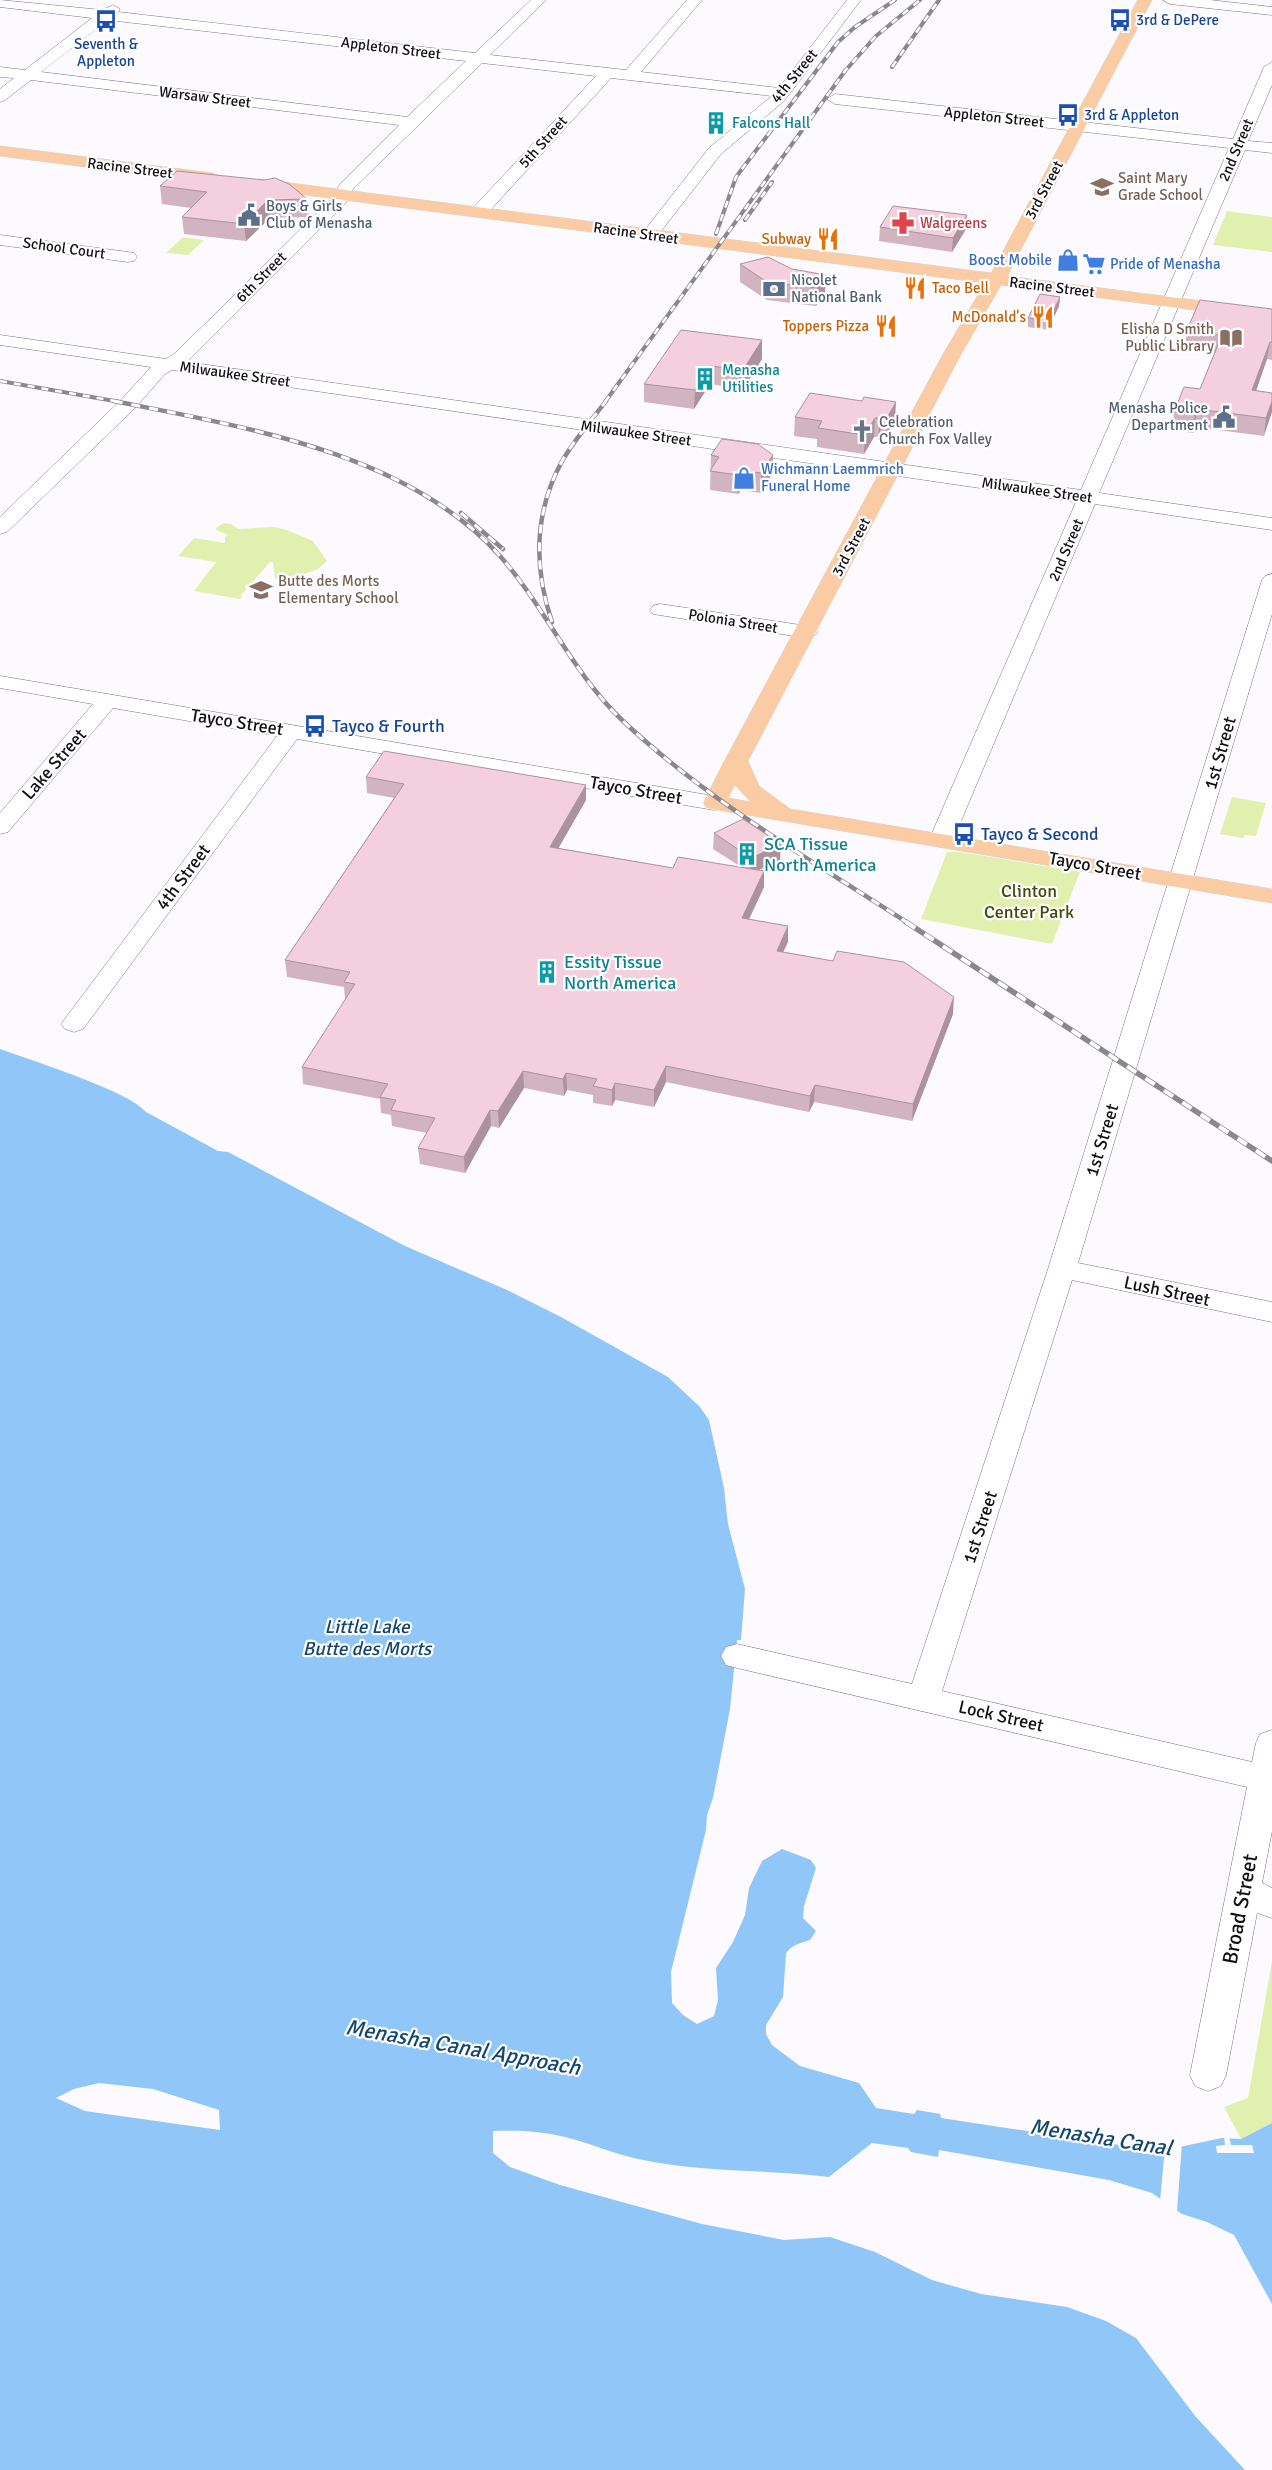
<svg xmlns="http://www.w3.org/2000/svg" width="1272" height="2470" font-family="Signika,sans-serif">
  <rect width="100%" height="100%" fill="#fcfafe"/>
  <path fill="#e1f0af" d="M1227,211L1272,217V252L1213,245Z
    M183,237L204,240L188,255L166,253Z
    M224,523L231,524L238,529L274,527L287,530L313,541L327,561L318,569L284,581L275,578L273,562H270L241,595L242,597L240,599L194,591L216,562L178,556L194,538L225,543V537L228,535L216,530V528Z
    M1232,797L1266,803L1256,836L1245,835L1243,838L1220,834Z
    M947,852H961L1080,872L1052,944L921,919Z
    M1272,1961V2123L1241,2139L1224,2107L1248,2098Z"/>
  <path fill="#90c6f8" fill-rule="evenodd" d="M0,1049C30,1060 129,1091 146,1112L218,1151L228,1152L405,1246L507,1290L561,1317L668,1377L700,1407L709,1420L724,1488L728,1524L745,1589L741,1640H737L730,1709L713,1798L707,1815L706,1830L671,1972L672,2003L683,2015L697,2024L714,2016L718,2000L716,1968L733,1942L745,1915L749,1888L762,1861L782,1849L811,1860L816,1868L804,1906L803,1918L816,1931L810,1940C801,1943 790,1945 786,1954L783,1997L766,2025V2034L772,2045L800,2066L859,2083L876,2108L914,2114L917,2110L940,2114L941,2118L1139,2148L1138,2152L1146,2154L1222,2138L1241,2139L1272,2123V2304L1234,2235L1207,2222L1182,2214L1152,2193L1109,2180L939,2150L938,2157L911,2152L908,2148L872,2143L829,2177C766,2169 701,2173 638,2159C614,2154 590,2143 565,2137C541,2131 518,2130 493,2131V2153L510,2167L560,2185L702,2224L784,2240L830,2237L875,2252L932,2280L981,2294L1067,2307L1106,2321L1136,2338L1196,2417L1245,2470H0ZM99,2083L153,2089L219,2110L220,2130L85,2111L56,2098L74,2089Z"/>
  <path fill="#fcfafe" d="M1224,2136H1229L1231,2145H1252L1254,2153H1217L1216,2146L1225,2145Z
    M1182,2143L1177,2212L1160,2201L1165,2147Z"/>
  <g fill="none" stroke-linecap="round" stroke-linejoin="round">
    <defs>
      <path id="minor" d="M0,0L102,10L113,5L120,9L118,12L475,53L531,0H546L490,55L626,70L687,0H702L641,72L779,88L847,0H861L784,101L721,154L655,239H643L641,235L709,148L772,96L611,78L485,216H473L471,212L473,208L596,76L482,63L353,189L345,204L187,362L1081,490L1229,148L835,104L827,99L835,94L1233,139L1264,67L1272,62V85L1248,141L1272,143V153L1245,150L1099,493L1272,518V530L1095,504L953,840L949,845L941,847L933,845L929,840L1076,502L172,370L165,374L135,408L7,532L0,534V517L121,400L151,367L0,345V335L166,359L174,354L207,322L332,198L340,184L399,125L31,80L5,100L0,102V89L14,78L0,77V67L25,70L92,18L0,7ZM108,20L466,61L407,117L41,72Z
        M1163,0H1210L1272,7V15L1170,4Z
        M0,235L128,252L134,253L137,257L134,261L128,262L0,245Z
        M1272,574V614L1078,1263L1272,1302V1322L1072,1280L942,1691L1252,1762L1256,1743L1260,1734L1272,1730V1831L1262,1883L1272,1888V1918L1257,1913L1226,2075L1221,2086L1208,2091L1195,2086L1190,2075L1247,1787L737,1668L726,1665L721,1656L726,1647L737,1644L912,1684L1048,1269L1262,580L1265,576Z
        M660,604L807,626L814,628L818,632L814,636L807,638L653,614L650,610L653,606Z
        M0,676L714,796L722,798L725,803L722,808L714,810L297,739L83,1029L74,1032L65,1029L61,1024L277,736L113,708L8,832L0,834V813L93,704L0,688Z"/>
      <path id="major" d="M1138,0H1152L1007,276L1272,310V320L1001,285L960,356L748,761L759,786L790,809L1272,889V903L706,808L703,803L725,760L942,356L985,283L259,189L253,187L251,184L253,181L259,179L991,273ZM735,785L751,802L728,798Z
        M0,146L212,173L218,175L220,178L218,181L212,183L0,156Z"/>
    </defs>
    <use href="#minor" stroke="#7b7184" stroke-width="1"/>
    <use href="#major" stroke="#d4d4d5" stroke-width="1"/>
    <use href="#minor" fill="#fff" fill-rule="evenodd"/>
    <use href="#major" fill="#fbcba3" fill-rule="evenodd"/>
    <defs>
      <path id="rail-far2" d="M892,67L939,0
        M745,220L772,182
        M716,234L736,177L838,42L855,27L895,0
        M0,381L120,402
        M605,402L845,71L876,36L920,0"/>
      <path id="rail-far1" d="M114,401C243,427 407,452 500,556C546,608 572,673 623,721C708,801 811,860 908,923
        M461,513L503,549
        M552,622C534,569 534,514 561,463C573,441 591,421 606,401"/>
      <path id="rail" d="M906,922L1272,1161"/>
    </defs>
    <use href="#rail-far2" stroke="#8a878d" stroke-width="4"/>
    <use href="#rail-far1" stroke="#8a878d" stroke-width="4.5"/>
    <use href="#rail" stroke="#8a878d" stroke-width="5.5"/>
    <use href="#rail-far2" stroke="#fff" stroke-width="2.5" stroke-dasharray="7" stroke-linecap="butt"/>
    <use href="#rail-far1" stroke="#fff" stroke-width="3" stroke-dasharray="9" stroke-linecap="butt"/>
    <use href="#rail" stroke="#fff" stroke-width="4" stroke-dasharray="11" stroke-linecap="butt"/>
  </g>
  <path fill="#d2b3c0" d="M160,186L307,199L309,217L270,218L246,241L184,234L182,217L191,208L162,204Z
    M967,215L966,229L952,252L879,241L880,227Z
    M768,257L825,293L816,306L767,300L740,282V264Z
    M1060,297L1059,306L1048,330L1028,327V318Z
    M1272,309V360L1267,359L1256,391L1272,393L1264,436L1195,427L1193,433L1172,430L1174,412L1200,389L1215,352L1185,348L1187,330Z
    M762,340V359L743,389L710,384L694,409L644,402V384Z
    M864,397L895,421L887,434H880L878,437H874L864,454L817,447V439L794,436L795,417L862,401Z
    M722,439L772,474L761,493L741,490L738,494L710,490L711,455Z
    M366,777L586,800L558,848L673,868L741,867L713,849L714,833L780,860L758,870L764,871V887L749,919L788,942L783,952L953,1014L912,1121L814,1102L809,1112L666,1082L654,1107L615,1100L612,1106L593,1103V1095L567,1090L564,1096L524,1088L499,1128L491,1126L465,1173L420,1164L418,1148L427,1133L392,1126L391,1115L381,1113L380,1099L303,1084L302,1067L346,999L345,998L344,987L287,977L285,960L394,798L367,793Z"/>
  <path fill="#ab929c" d="M268,200L270,218L246,241L244,224Z
    M967,215L966,229L952,252L953,238Z
    M826,275L825,293L816,306L817,288Z
    M1060,297L1059,306L1048,330L1049,320Z
    M762,340V359L743,389V370Z
    M1270,342L1267,359L1250,408L1252,390Z
    M711,366L710,384L694,409L695,390Z
    M1272,401V412L1264,436L1266,418Z
    M896,402L895,421L887,434L888,416Z
    M1197,409L1195,427L1193,433L1195,415Z
    M881,415L880,434L878,437L880,418Z
    M875,418L874,437L864,454L865,435Z
    M773,455L772,474L761,493V473Z
    M741,470V490L738,494V475Z
    M586,785V800L550,863V847Z
    M781,844L780,860L750,874L751,858Z
    M764,871V887L742,934V918Z
    M788,926V942L776,967L777,951Z
    M954,997L953,1014L912,1121L913,1104Z
    M666,1066V1082L654,1107V1090Z
    M523,1071L524,1088L499,1128L498,1111Z
    M566,1073L567,1090L564,1096L563,1079Z
    M615,1083V1100L612,1106V1090Z
    M815,1085L814,1102L809,1112L810,1096Z
    M490,1110L491,1126L465,1173L464,1157Z"/>
  <path fill="#f4d0df" stroke="#ab929c" d="M177,171L264,180L275,178L289,184L307,199L268,200L244,224L182,217L207,192L160,186Z
    M893,206L967,215L953,238L880,227Z
    M768,257L792,269L826,275L817,288L767,282L740,264Z
    M1040,294L1060,297L1049,320L1028,318Z
    M1200,300L1272,309V342H1270L1252,390L1272,393V401L1266,418L1197,409L1195,415L1174,412L1184,387L1200,389L1222,335L1187,330Z
    M681,330L762,340L743,370L711,366L695,390L644,384Z
    M810,393L862,401L864,397L896,402L888,416L881,415L880,418H875L865,435L818,428L822,421L795,417Z
    M722,439L758,444L773,455L761,473L741,470L738,475L710,471L719,457L711,455Z
    M384,751L586,785L550,847L673,868L678,857L764,871L742,918L788,926L777,951L833,961L837,951L904,962L954,997L913,1104L815,1085L810,1096L666,1066L654,1090L615,1083L612,1090L593,1086L597,1079L566,1073L563,1079L523,1071L498,1111L490,1110L464,1157L418,1148L435,1118L391,1110L396,1100L380,1097L388,1084L302,1067L355,984L344,982L350,972L285,960L404,784L366,777Z
    M743,819L781,844L751,858L714,833Z"/>
  <defs>
    <symbol id="bus-bare" viewBox="-9 -9 18 18"><path d="M-5-6H5V4H4V6H2V4H-2V6H-4V4H-5ZM-3.5-4V0h7V-4ZM-3.5 1.2v1.5H-2V1.2ZM2 1.2v1.5H3.5V1.2Z" fill="#1a4fb4" stroke="#fff" stroke-width="2.5" paint-order="stroke"/></symbol>
    <symbol id="building-bare" viewBox="-9 -9 18 18"><path d="M-4-6H4V6H1V3H-1V6H-4ZM-2.5-4.3h1.7v1.8h-1.7ZM.8-4.3h1.7v1.8H.8ZM-2.5-1h1.7V.8h-1.7ZM.8-1h1.7V.8H.8Z" fill="#0f9aa8" stroke="#fff" stroke-width="2.5" paint-order="stroke"/></symbol>
    <symbol id="school-bare" viewBox="-9 -9 18 18"><path d="M0-5L7-2L0 1L-7-2ZM-4 1L0 2.5L4 1V4Q0 6-4 4Z" fill="#8d6e63" stroke="#fff" stroke-width="2.5" paint-order="stroke"/></symbol>
    <symbol id="civic-bare" viewBox="-9 -9 18 18"><path d="M-.6-6.5H3V-4.5H.6V-3L4-1V1h2V6H-6V1h2V-1L-.6-3ZM-1.2 2.5V6h2.4V2.5Z" fill="#5c6f8a" stroke="#fff" stroke-width="2.5" paint-order="stroke"/></symbol>
    <symbol id="pharmacy-bare" viewBox="-9 -9 18 18"><path d="M-2-6h4v4h4v4h-4v4h-4v-4h-4v-4h4Z" fill="#e0444e" stroke="#fff" stroke-width="2.5" paint-order="stroke"/></symbol>
    <symbol id="restaurant-bare" viewBox="-9 -9 18 18"><path d="M-5-6h1v4h1v-4h1v4h1v-4h1v5L-1.5 .5V6h-2V.5L-5-1ZM5-6V6H3V1.5H1.5Q1.5-4 5-6Z" fill="#e8710a" stroke="#fff" stroke-width="2.5" paint-order="stroke"/></symbol>
    <symbol id="shop-bare" viewBox="-9 -9 18 18"><path d="M-5-2.5h2.3a2.7 3.5 0 0 1 5.4 0H5L5.5 6h-11ZM-1.5-2.5h3a1.5 2.3 0 0 0-3 0Z" fill="#3f7fe0" stroke="#fff" stroke-width="2.5" paint-order="stroke"/></symbol>
    <symbol id="supermarket-bare" viewBox="-9 -9 18 18"><path d="M-6-5.5h2.5l.6 2H6L4.5 2H-2.5L-4.4-4H-6ZM-1.5 3.2a1.3 1.3 0 1 0 .1 0ZM3 3.2a1.3 1.3 0 1 0 .1 0Z" fill="#3f7fe0" stroke="#fff" stroke-width="2.5" paint-order="stroke"/></symbol>
    <symbol id="bank-bare" viewBox="-9 -9 18 18"><path d="M-6-4H6V4H-6ZM0-2.3a2.3 2.3 0 1 0 0 4.6a2.3 2.3 0 1 0 0-4.6Z" fill="#5c6f8a" stroke="#fff" stroke-width="2.5" paint-order="stroke"/></symbol>
    <symbol id="library-bare" viewBox="-9 -9 18 18"><path d="M-6-4Q-3-5.5-.7-3.5V5Q-3 3-6 4ZM6-4Q3-5.5 .7-3.5V5Q3 3 6 4Z" fill="#8d6e63" stroke="#fff" stroke-width="2.5" paint-order="stroke"/></symbol>
    <symbol id="church-bare" viewBox="-9 -9 18 18"><path d="M-1.2-6h2.4v3.5h3.3v2.4h-3.3V6h-2.4V-.1h-3.3v-2.4h3.3Z" fill="#6b7280" stroke="#fff" stroke-width="2.5" paint-order="stroke"/></symbol>
  </defs>
  <g fill-rule="evenodd">
    <use href="#bus-bare" x="1104" y="4" width="32" height="32"/>
    <use href="#bus-bare" x="90" y="5" width="32" height="32"/>
    <use href="#bus-bare" x="1052" y="99" width="32" height="32"/>
    <use href="#building-bare" x="700" y="107" width="32" height="32"/>
    <use href="#school-bare" x="1086" y="171" width="32" height="32"/>
    <use href="#civic-bare" x="233" y="199" width="32" height="32"/>
    <use href="#pharmacy-bare" x="887" y="207" width="32" height="32"/>
    <use href="#restaurant-bare" x="812" y="223" width="32" height="32"/>
    <use href="#shop-bare" x="1052" y="244" width="32" height="32"/>
    <use href="#supermarket-bare" x="1078" y="248" width="32" height="32"/>
    <use href="#restaurant-bare" x="899" y="272" width="32" height="32"/>
    <use href="#bank-bare" x="758" y="273" width="32" height="32"/>
    <use href="#restaurant-bare" x="1027" y="301" width="32" height="32"/>
    <use href="#restaurant-bare" x="870" y="310" width="32" height="32"/>
    <use href="#library-bare" x="1215" y="322" width="32" height="32"/>
    <use href="#building-bare" x="689" y="363" width="32" height="32"/>
    <use href="#civic-bare" x="1208" y="401" width="32" height="32"/>
    <use href="#church-bare" x="846" y="415" width="32" height="32"/>
    <use href="#shop-bare" x="728" y="462" width="32" height="32"/>
    <use href="#school-bare" x="245" y="574" width="32" height="32"/>
    <use href="#bus-bare" x="299" y="710" width="32" height="32"/>
    <use href="#bus-bare" x="948" y="818" width="32" height="32"/>
    <use href="#building-bare" x="731" y="838" width="32" height="32"/>
    <use href="#building-bare" x="531" y="956" width="32" height="32"/>
  </g>
  <g text-anchor="middle" dominant-baseline="central" stroke-width="4.5" stroke-linejoin="round" paint-order="stroke">
    <g font-size="15" fill="#164399" stroke="#fff" text-anchor="start">
      <text x="1136" y="20">3rd &amp; DePere</text>
      <text x="106" y="44" text-anchor="middle">Seventh &amp;<tspan x="106" dy="17">Appleton</tspan></text>
      <text x="1084" y="115">3rd &amp; Appleton</text>
    </g>
    <g font-size="15" fill="#120f16" stroke="#fff">
      <text transform="translate(391 48) rotate(7)">Appleton Street</text>
      <text transform="translate(794 76) rotate(-51)">4th Street</text>
      <text transform="translate(205 97) rotate(7)">Warsaw Street</text>
      <text transform="translate(994 117) rotate(6)">Appleton Street</text>
      <text transform="translate(543 142) rotate(-48)">5th Street</text>
      <text transform="translate(1236 150) rotate(-67)">2nd Street</text>
      <text transform="translate(130 168) rotate(7)">Racine Street</text>
      <text transform="translate(1044 190) rotate(-62)">3rd Street</text>
      <text transform="translate(636 233) rotate(8)">Racine Street</text>
      <text transform="translate(64 248) rotate(8)">School Court</text>
      <text transform="translate(261 277) rotate(-45)">6th Street</text>
      <text transform="translate(1052 287) rotate(7)">Racine Street</text>
      <text transform="translate(235 374) rotate(8)">Milwaukee Street</text>
      <text transform="translate(636 433) rotate(8)">Milwaukee Street</text>
      <text transform="translate(1037 490) rotate(8)">Milwaukee Street</text>
      <text transform="translate(851 547) rotate(-62)">3rd Street</text>
      <text transform="translate(1066 550) rotate(-67)">2nd Street</text>
      <text transform="translate(733 621) rotate(9)">Polonia Street</text>
    </g>
    <g font-size="15" fill="#0d838f" stroke="#fff" text-anchor="start">
      <text x="732" y="123">Falcons Hall</text>
      <text x="722" y="370">Menasha<tspan x="722" dy="17">Utilities</tspan></text>
    </g>
    <g font-size="15" fill="#785e54" stroke="#fff" text-anchor="start">
      <text x="1118" y="178">Saint Mary<tspan x="1118" dy="17">Grade School</tspan></text>
      <text x="1214" y="329" text-anchor="end">Elisha D Smith<tspan x="1214" dy="17">Public Library</tspan></text>
      <text x="278" y="581">Butte des Morts<tspan x="278" dy="17">Elementary School</tspan></text>
    </g>
    <g font-size="15" fill="#4e5e75" stroke="#fff" text-anchor="start">
      <text x="266" y="206">Boys &amp; Girls<tspan x="266" dy="17">Club of Menasha</tspan></text>
      <text x="791" y="280">Nicolet<tspan x="791" dy="17">National Bank</tspan></text>
      <text x="1208" y="408" text-anchor="end">Menasha Police<tspan x="1208" dy="17">Department</tspan></text>
    </g>
    <g font-size="15" fill="#be3a42" stroke="#fff" text-anchor="start">
      <text x="920" y="223">Walgreens</text>
    </g>
    <g font-size="15" fill="#c56008" stroke="#fff" text-anchor="end">
      <text x="811" y="239">Subway</text>
      <text x="932" y="288" text-anchor="start">Taco Bell</text>
      <text x="1026" y="317">McDonald's</text>
      <text x="869" y="326">Toppers Pizza</text>
    </g>
    <g font-size="15" fill="#366cbe" stroke="#fff" text-anchor="start">
      <text x="1052" y="260" text-anchor="end">Boost Mobile</text>
      <text x="1110" y="264">Pride of Menasha</text>
      <text x="761" y="469">Wichmann Laemmrich<tspan x="761" dy="17">Funeral Home</tspan></text>
    </g>
    <g font-size="15" fill="#5b616d" stroke="#fff" text-anchor="start">
      <text x="879" y="422">Celebration<tspan x="879" dy="17">Church Fox Valley</tspan></text>
    </g>
    <g font-size="18" fill="#120f16" stroke="#fff">
      <text transform="translate(237 722) rotate(9)">Tayco Street</text>
      <text transform="translate(1220 753) rotate(-74)">1st Street</text>
      <text transform="translate(54 764) rotate(-49)">Lake Street</text>
      <text transform="translate(636 790) rotate(10)">Tayco Street</text>
      <text transform="translate(1095 866) rotate(10)">Tayco Street</text>
      <text transform="translate(183 877) rotate(-53)">4th Street</text>
      <text transform="translate(1102 1140) rotate(-73)">1st Street</text>
      <text transform="translate(1167 1291) rotate(12)">Lush Street</text>
      <text transform="translate(980 1527) rotate(-72)">1st Street</text>
      <text transform="translate(1001 1716) rotate(13)">Lock Street</text>
    </g>
    <g font-size="18" fill="#164399" stroke="#fff" text-anchor="start">
      <text x="332" y="726">Tayco &amp; Fourth</text>
      <text x="981" y="834">Tayco &amp; Second</text>
    </g>
    <g font-size="18" fill="#0d838f" stroke="#fff" text-anchor="start">
      <text x="764" y="844">SCA Tissue<tspan x="764" dy="21">North America</tspan></text>
      <text x="564" y="962">Essity Tissue<tspan x="564" dy="21">North America</tspan></text>
    </g>
    <g font-size="18" fill="#414b08" stroke="#fff">
      <text x="1029" y="891">Clinton<tspan x="1029" dy="21">Center Park</tspan></text>
    </g>
    <g font-size="19" font-style="italic" fill="#14476f" stroke="#fff">
      <text x="367" y="1627">Little Lake<tspan x="367" dy="22">Butte des Morts</tspan></text>
    </g>
    <g font-size="21" fill="#120f16" stroke="#fff">
      <text transform="translate(1240 1909) rotate(-79)">Broad Street</text>
    </g>
    <g font-size="22" font-style="italic" fill="#14476f" stroke="#fff">
      <text transform="translate(463 2047) rotate(10)">Menasha Canal Approach</text>
      <text transform="translate(1101 2137) rotate(9)">Menasha Canal</text>
    </g>
  </g>
</svg>
